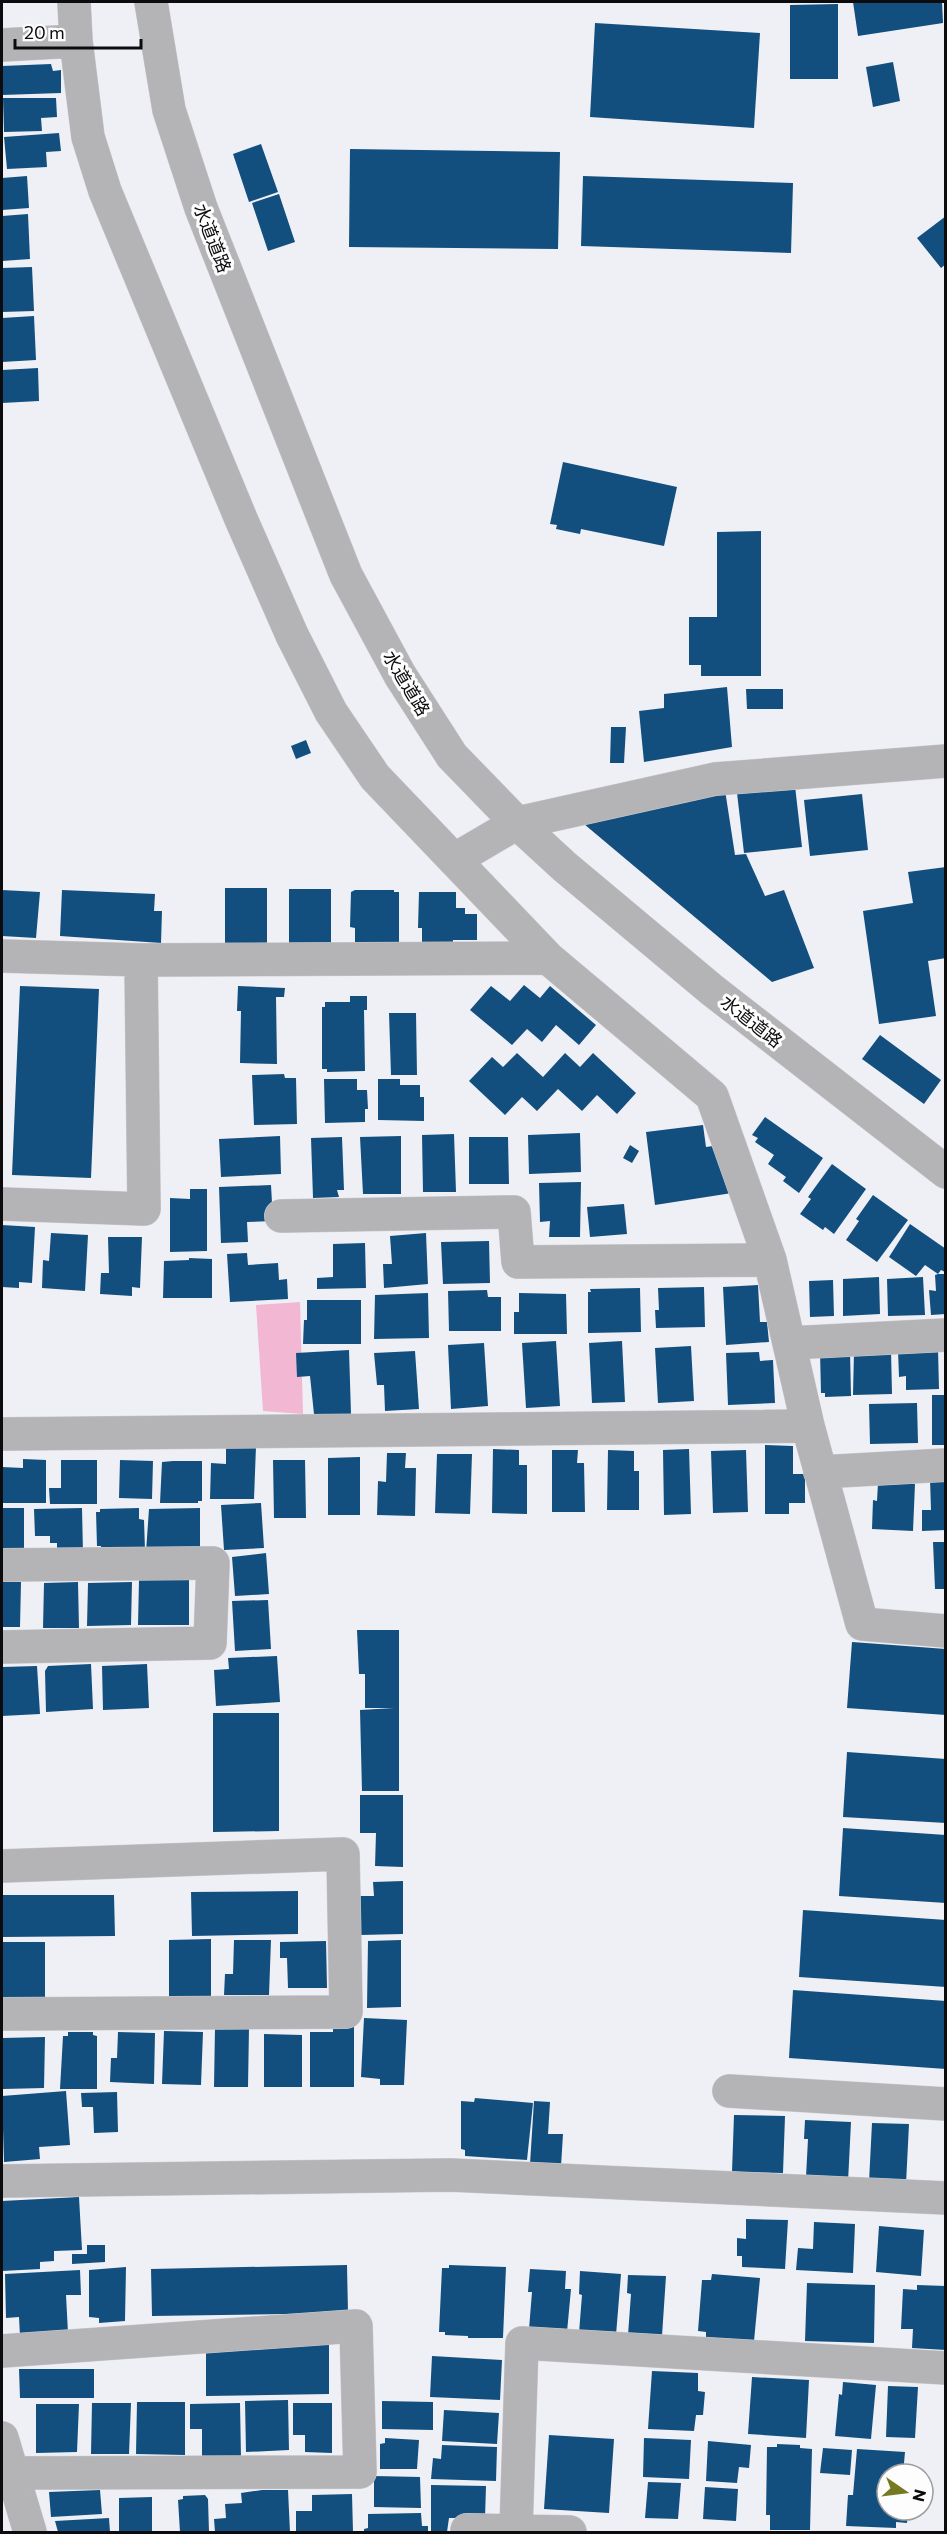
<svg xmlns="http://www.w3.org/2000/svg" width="947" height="2534" font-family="Commissioner,'Noto Sans JP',sans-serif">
  <rect width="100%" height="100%" fill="#efeff6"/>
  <path fill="#f2b7d3" d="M300,1302L303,1414L263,1411L256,1305Z"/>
  <path fill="#124f7e" d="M853,2H942L943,23L858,36Z
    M838,4V79H790V5Z
    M595,23L760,33L754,128L590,117Z
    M893,62L900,101L873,107L866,67Z
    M51,64L53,71L61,70V93L2,95V66Z
    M3,98H56L57,117L41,118L42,131L4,132Z
    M59,133L61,151L46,152L47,167L7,169L4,137Z
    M261,144L278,192L249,202L233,154Z
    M350,149L560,152L558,249L349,247Z
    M27,176L29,208L2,210V178Z
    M583,176L793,183L791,253L581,246Z
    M279,194L295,242L268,251L252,203Z
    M28,214L30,259L2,261V216Z
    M946,216V264L941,268L917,238Z
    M32,267L34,311L2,312V268Z
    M34,316L36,360L2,362V318Z
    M38,368L39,401L2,403V370Z
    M563,462L677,487L664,546L581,529L580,534L556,529L557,525L550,524Z
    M761,531V676H701V665H689V617H717V532Z
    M727,687L732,747L644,762L639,711L664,708V694Z
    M746,689H783V709H747Z
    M611,727H626L624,763H610Z
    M306,740L311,753L296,759L291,746Z
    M795,786L802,847L744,853L737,793Z
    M725,790L735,855L746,854L765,896L784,890L814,968L772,982L584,824Z
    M862,794L868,850L810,856L804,800Z
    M946,867V958L928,961L936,1016L879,1024L863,911L913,903L908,872Z
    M225,888H267V946H252V943H225Z
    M289,889H331V944H289Z
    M2,890L40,892L36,938L2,936Z
    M62,890L155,894L154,911H162L161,943L60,936Z
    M355,890H394V892H399V944L355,945V928L350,927L351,892Z
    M419,892H456V908H465V914H477V940H453V946L422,944V928H418Z
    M524,985L540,998L550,986L596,1025L579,1045L556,1025L542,1042L527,1029L512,1045L470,1010L491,986L510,1001Z
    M20,986L99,989L91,1178L12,1175Z
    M238,986L285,988L284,997H276L277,1064L240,1063L241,1011H237Z
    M350,996H367V1010H364L365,1071L327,1072V1069H322V1007H325V1002H350Z
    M389,1013H416L417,1075H391Z
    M880,1035L941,1080L924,1104L862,1059Z
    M517,1053L543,1077L565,1053L580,1067L593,1053L636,1093L617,1114L597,1095L582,1111L558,1089L537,1111L522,1097L505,1115L469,1081L492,1057L503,1067Z
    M284,1074L285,1078H296L297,1124L254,1125L252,1075Z
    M324,1079H357V1090H367L368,1109H365V1122L325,1123Z
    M378,1079H400V1085H420V1097H424V1121L378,1120Z
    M765,1117L823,1158L799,1193L783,1181L786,1177L768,1164L774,1155L755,1142L758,1138L752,1135Z
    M703,1125L706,1147L720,1145L732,1193L655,1205L646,1132Z
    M580,1133L581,1172L529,1174L528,1135Z
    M454,1134L456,1192H423L422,1135Z
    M280,1136L281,1174L221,1177L219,1139Z
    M401,1136V1194H363L360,1137Z
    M342,1137L344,1190H337L339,1197L313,1198L311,1138Z
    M469,1137H508L509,1184H469Z
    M630,1145L639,1151L632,1163L623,1158Z
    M832,1164L866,1189L834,1234L825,1227L823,1230L800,1214L811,1199L808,1197Z
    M581,1182L580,1237H549L550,1221L540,1222L539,1183Z
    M271,1185L273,1221L247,1222L248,1242L221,1243L219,1187Z
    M190,1189H207V1251L170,1252V1198L190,1199Z
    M873,1195L908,1220L877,1262L846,1240L859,1221L856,1219Z
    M624,1204L627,1234L590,1237L587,1207Z
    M910,1224L946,1249L945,1272L941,1270L938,1274L925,1265L916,1276L889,1257Z
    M2,1225L35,1227L32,1283L19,1282V1288L2,1287Z
    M51,1233L88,1235L85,1291L42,1288L43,1260L49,1261Z
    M426,1233L428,1284L384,1288L383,1264H392L390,1236Z
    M108,1237H142L140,1288L132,1287V1296L100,1294L101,1273H109Z
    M489,1241L490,1283L443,1284L441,1242Z
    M365,1243L366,1288L317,1289V1278L333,1277V1244Z
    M247,1253L248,1265L278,1263L279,1280L287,1279L288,1299L230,1302L227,1254Z
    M189,1258L212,1259V1298H163L164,1261L189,1260Z
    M938,1274H946V1314L931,1315L929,1290L936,1291L935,1275Z
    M879,1277L880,1314L843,1316V1279Z
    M923,1277L925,1315L888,1316L887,1279Z
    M833,1280L834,1316L810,1317L809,1281Z
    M758,1285L760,1322H767L769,1342L726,1345L723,1287Z
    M704,1287L705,1327L656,1328L655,1310H659L658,1288Z
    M640,1288L641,1332L588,1333V1292H591L590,1289Z
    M487,1290L488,1297H501V1331H449L448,1291Z
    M428,1293L429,1338L374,1339L375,1295Z
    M519,1293L566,1294L567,1334H514V1312H519Z
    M307,1300H361V1344H303L304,1320H307Z
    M556,1341L560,1406L526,1408L522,1343Z
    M622,1341L625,1402L592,1403L589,1343Z
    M484,1343L488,1406L451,1409L448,1345Z
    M691,1346L694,1401L658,1403L655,1348Z
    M938,1349L939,1389L906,1390V1376L899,1377L898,1350Z
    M349,1350L351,1414H314L310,1376L297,1377L296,1353Z
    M891,1350L892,1394L853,1395L854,1351Z
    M415,1351L419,1409L385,1411L384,1385H377L374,1353Z
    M820,1351H850L851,1396L825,1397V1393H821Z
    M759,1352L760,1361L773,1360L775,1403L728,1405L726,1353Z
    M932,1395H946V1445H932Z
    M917,1403L918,1443L870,1444L869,1404Z
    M226,1445L256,1446L254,1499H210L211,1463L226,1464Z
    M765,1445L793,1446V1474H805V1503H789V1514H765Z
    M493,1449L519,1450V1465H527V1514L492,1513Z
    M689,1449L691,1514L664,1515L663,1450Z
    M552,1450H578L577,1463H584L585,1512H552Z
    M608,1450L634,1451V1471H639V1510H607Z
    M746,1450L748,1512L713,1513L711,1451Z
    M387,1453H406L405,1468H416L415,1516L377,1515L378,1481L386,1482Z
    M437,1454H472L470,1514L435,1513Z
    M360,1457V1515H328V1458Z
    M23,1459L46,1460V1503H2V1467L23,1468Z
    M61,1460H97V1504H50L49,1488H61Z
    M120,1460L153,1461L152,1499L119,1498Z
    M273,1460H305L306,1518H274Z
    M173,1461H202V1501H198V1503H160L162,1462Z
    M930,1479H946V1530L922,1531V1510H931Z
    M878,1483L915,1484L913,1531L872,1529L873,1500L877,1501Z
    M261,1503L264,1548L224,1550L221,1505Z
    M2,1508H24V1548L2,1549Z
    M82,1508L83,1553L57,1554V1543H50V1536H35L34,1509Z
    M139,1508V1519L144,1520L145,1550L101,1551V1546H97L96,1512H100V1509Z
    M200,1508V1551L146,1552L149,1509Z
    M933,1542H946V1589H935Z
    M266,1553L269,1594L235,1596L232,1557Z
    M139,1580H189V1625H138Z
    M2,1582H21L20,1627H2Z
    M78,1582L79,1628H43L44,1583Z
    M132,1582L131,1625L87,1626L88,1583Z
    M268,1600L271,1649L235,1651L232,1601Z
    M357,1630H399V1791H362L360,1710L394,1708H365V1674H359Z
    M852,1642L946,1649V1715L847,1708Z
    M277,1656L280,1702L216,1706L214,1670L229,1669L228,1658Z
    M91,1664L93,1709L46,1712L45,1671L48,1666Z
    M147,1664L149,1708L103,1710L102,1666Z
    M37,1666L40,1714L2,1716V1667Z
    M213,1713H279V1831L213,1832Z
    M847,1752L946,1759V1823L843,1817Z
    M360,1795H403V1867L375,1866L376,1833H360Z
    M843,1828L946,1835V1903L839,1896Z
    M403,1881V1934L360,1935L359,1896H374L373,1882Z
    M298,1891V1934L192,1936L191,1892Z
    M2,1895H114L115,1936L2,1937Z
    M803,1910L946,1920V1987L799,1977Z
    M211,1939V1996H169V1940Z
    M234,1940H271L269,1995H224L225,1974H233Z
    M401,1940V2007L367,2008L368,1941Z
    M326,1941L327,1988H288L287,1958H280V1942Z
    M2,1942H45V1998L2,1999Z
    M793,1990L946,2001V2069L789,2058Z
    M364,2018L407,2020L404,2085H380V2079L361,2077Z
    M333,2026H354V2087H310V2032H333Z
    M215,2028H249L248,2087H214Z
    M164,2031L203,2032L201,2085L162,2084Z
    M68,2032H93V2035L97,2036V2089H60L63,2036H68Z
    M118,2032L155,2033L154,2084L110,2082L111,2058H117Z
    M264,2034L302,2035V2087H264Z
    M45,2037L44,2088L3,2089V2038Z
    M66,2091L70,2145L39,2147L40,2159L4,2162L2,2096Z
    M117,2092L118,2132L94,2133L93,2107H82L81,2093Z
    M475,2098L533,2103L527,2160L465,2156V2150L461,2149V2101L474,2102Z
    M534,2101L550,2102L548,2134H563L561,2166L530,2164Z
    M734,2115L785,2116L783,2173L732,2172Z
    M805,2120L851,2122L848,2182L806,2177L808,2139H804Z
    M872,2123L909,2124L906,2184L869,2182Z
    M79,2197L82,2250L54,2251V2261L40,2262V2269L2,2271V2201Z
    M746,2219L788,2220L785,2269L742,2267V2256H737V2238L746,2239Z
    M814,2222L855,2224L853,2273L796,2270L798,2248L813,2249Z
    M879,2226L924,2230L921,2276L876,2272Z
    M87,2245H105V2262L72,2264V2254H87Z
    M347,2265L348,2313L152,2316L151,2269Z
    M449,2265L506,2267L503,2338H468V2336L445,2335V2332H439L442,2268H449Z
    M126,2267L125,2321L99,2323V2318L89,2317V2270Z
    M530,2269L566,2271L565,2289H571L567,2332L529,2329L532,2292H528Z
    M80,2270L81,2295H66L68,2333L20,2336L19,2317L6,2318L5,2274Z
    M580,2271L621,2274L616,2335L579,2333L582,2295L579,2294Z
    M712,2274L760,2278L754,2341L706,2338V2332L698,2331L702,2280H711Z
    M628,2275L666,2276L662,2336L628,2335L631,2294L627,2293Z
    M807,2283L875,2285L874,2343L805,2341Z
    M917,2285L946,2286V2350L912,2348L913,2329H901L903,2289L917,2290Z
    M329,2339V2394L206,2396V2343L277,2347H298V2340Z
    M432,2356L502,2360L500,2400L430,2397Z
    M19,2369H94V2398H20Z
    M652,2371L698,2373V2391L705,2392L703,2415H696L694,2431L648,2429Z
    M752,2377L809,2380L806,2438L748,2434Z
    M843,2382L876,2385L871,2439L835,2436L839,2394L842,2395Z
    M888,2386L918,2387L915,2438L886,2437Z
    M288,2400L289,2450L246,2452L245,2401Z
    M382,2401L433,2402V2430L382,2429Z
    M137,2402H185V2455L136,2454Z
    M92,2403H131L129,2454H91Z
    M240,2403L241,2458L202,2459V2429H190V2404Z
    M293,2403H332V2453L305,2452V2435H293Z
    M36,2404H79L77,2452L36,2453Z
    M444,2410L499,2413L497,2444L442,2441Z
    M549,2435L614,2439L609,2513L544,2509Z
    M385,2438L419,2440L417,2469H380V2444L385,2443Z
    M644,2438L691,2440L689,2479L643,2477Z
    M708,2441L751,2445L749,2468L739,2467L737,2483L706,2481Z
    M777,2444L800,2445V2448L812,2449L810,2530H770V2515H766L767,2447H777Z
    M442,2445L497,2447L496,2481L431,2479L433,2458L441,2459Z
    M823,2448L852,2450L850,2475L820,2473Z
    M857,2449L905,2452L903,2474H887V2510H908L907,2523L896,2522V2528L846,2526L848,2495H853Z
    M374,2476L420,2477L421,2508L374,2507Z
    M648,2482L681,2483L678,2519L645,2518Z
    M431,2485L486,2486L485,2518H449L447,2532H431Z
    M705,2487L738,2489L736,2521L703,2519Z
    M100,2490L102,2514L51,2517L49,2492Z
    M262,2490H288L290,2532H215L214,2519L226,2518L225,2504L242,2503L241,2493Z
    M352,2494L353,2532H296V2511H312V2495Z
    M205,2495L208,2499L209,2532H180L178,2500L183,2499V2496Z
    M152,2497V2532H119V2498Z
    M421,2513L422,2526H428V2532H364V2529L368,2528V2514Z
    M109,2518L110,2532H58L55,2521Z"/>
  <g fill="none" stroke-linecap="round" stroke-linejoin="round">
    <defs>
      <path id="minor" d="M151,2L169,110L201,208L346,575L400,675L452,756L517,823L565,867L712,990L946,1172
        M76,41L88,137L105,191L241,519L292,635L331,712L375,777L548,958L712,1096L770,1260L808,1426L862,1624L946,1631
        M2,45L76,41L74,2
        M454,860L517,823L715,779L946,761
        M2,956L141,960L548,958
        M2,1204L144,1209L141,960
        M281,1216L514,1212L518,1262L770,1260
        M789,1343L946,1335
        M2,1434L808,1426
        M820,1472L946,1465
        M2,1565L213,1563L210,1643L2,1647
        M2,1866L343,1854L346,2012L2,2014
        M729,2091L946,2104
        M2,2181L450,2175L946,2198
        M2,2351L356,2326L360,2472L12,2473
        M2,2438L30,2532
        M467,2532V2530L516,2531
        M570,2532L516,2531L522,2343L946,2368"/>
    </defs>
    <use href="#minor" stroke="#cbcbd1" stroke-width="34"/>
    <use href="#minor" stroke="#b4b3b5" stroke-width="33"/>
  </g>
  <g text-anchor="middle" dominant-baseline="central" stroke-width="6" stroke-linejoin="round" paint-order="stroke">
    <g font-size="18" fill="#0c0c0e" stroke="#fdfdfe">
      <text transform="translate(213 238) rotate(69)">水道道路</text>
      <text transform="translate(407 683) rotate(59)">水道道路</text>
      <text transform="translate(752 1021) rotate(38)">水道道路</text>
    </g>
  </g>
  <rect width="947" height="2534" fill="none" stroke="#0c0c0e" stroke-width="6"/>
  <g transform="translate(905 2492) rotate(104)"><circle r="28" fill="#fdfdfe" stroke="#9d9d9e" stroke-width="1.5"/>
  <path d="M0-4.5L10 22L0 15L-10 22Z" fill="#757921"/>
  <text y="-9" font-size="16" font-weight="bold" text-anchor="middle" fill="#0c0c0e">N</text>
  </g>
  <path d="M15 39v9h126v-9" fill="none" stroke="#0c0c0e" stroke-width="3"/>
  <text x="24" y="39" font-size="18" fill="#0c0c0e" stroke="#fdfdfe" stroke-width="4.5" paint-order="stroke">20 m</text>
</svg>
